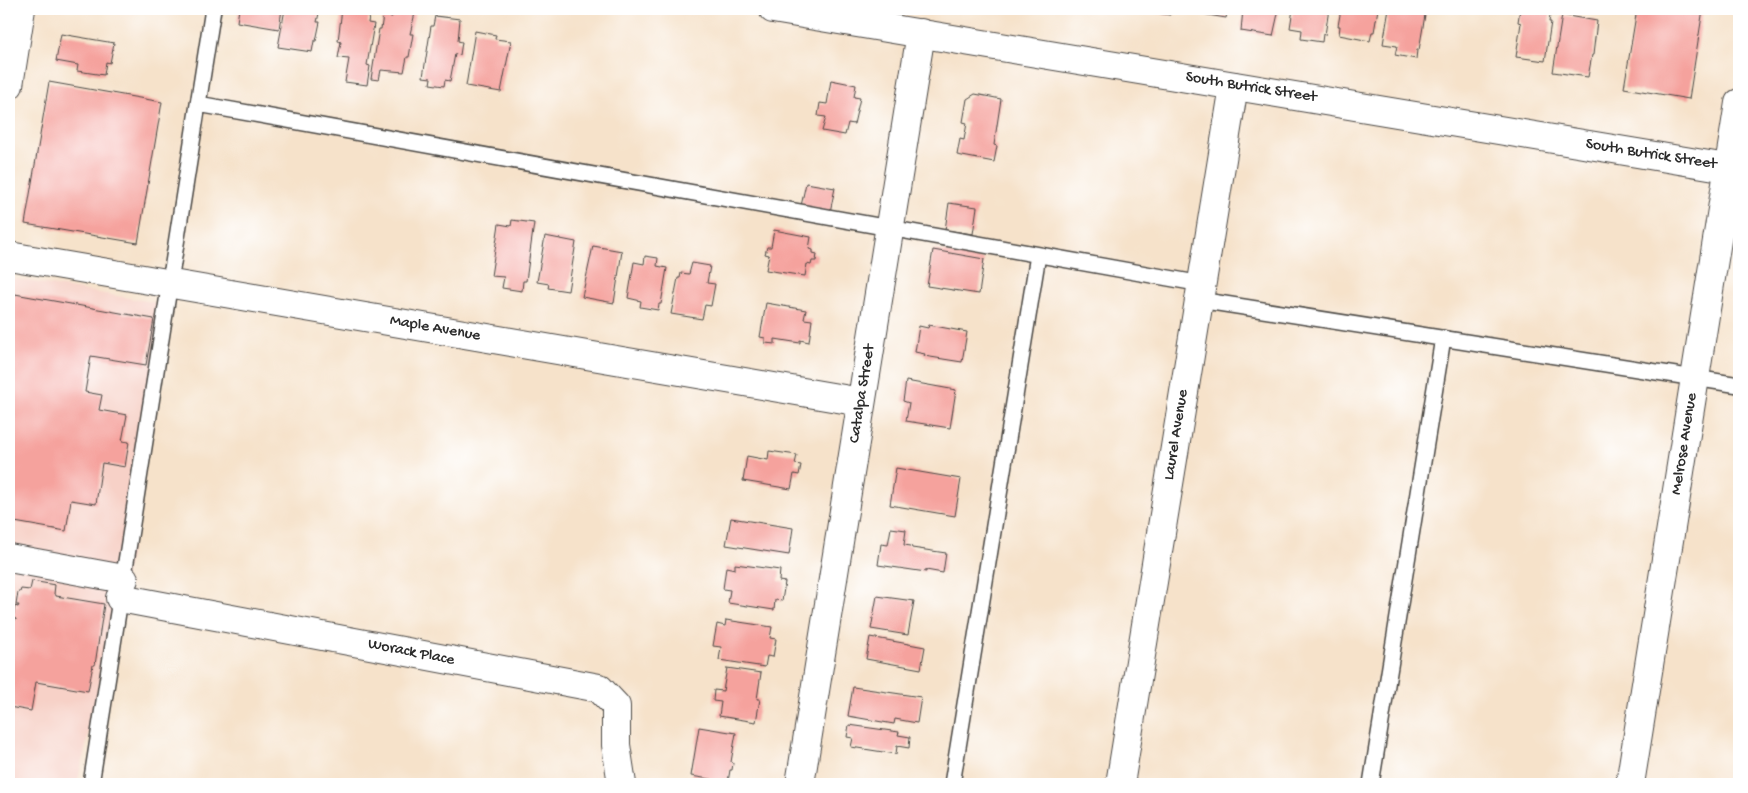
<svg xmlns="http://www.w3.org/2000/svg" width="1748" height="793" font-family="'Gochi Hand',sans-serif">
  <rect width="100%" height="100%" fill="#fff"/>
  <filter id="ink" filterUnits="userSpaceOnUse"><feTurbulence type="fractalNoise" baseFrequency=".02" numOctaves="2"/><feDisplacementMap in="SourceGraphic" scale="10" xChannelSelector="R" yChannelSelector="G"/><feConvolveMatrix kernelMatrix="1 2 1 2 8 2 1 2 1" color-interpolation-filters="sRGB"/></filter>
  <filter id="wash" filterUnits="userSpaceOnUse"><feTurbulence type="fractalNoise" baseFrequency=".0096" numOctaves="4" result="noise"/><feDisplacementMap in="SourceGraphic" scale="20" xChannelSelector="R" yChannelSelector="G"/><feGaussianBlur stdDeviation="1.12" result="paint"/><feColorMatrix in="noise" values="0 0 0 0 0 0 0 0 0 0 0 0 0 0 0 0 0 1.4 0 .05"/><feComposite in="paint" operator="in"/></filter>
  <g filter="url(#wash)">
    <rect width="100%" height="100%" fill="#f6e2ca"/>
    <path fill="#f7d1c7" d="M9,278L171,305L129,561L77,784H9Z"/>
    <g id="blocks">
      <path fill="#f5a29d" d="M239,9H282L279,29L237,22Z
        M285,9H320L317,22H320L316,41H314L312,52L278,47Z
        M342,9H370L368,23L374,24L367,65L370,66L367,85L345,82L349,59L338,58L341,42L338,41Z
        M393,9L415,13L410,34H413L409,57H407L404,72L381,70L379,80L371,79L379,29H381L383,15L392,17Z
        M1148,9H1171L1170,15L1148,12Z
        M1196,9H1228L1226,18L1196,13Z
        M1243,9H1279L1273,36L1241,31Z
        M1293,9H1329L1325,35L1323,34L1322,42L1301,39L1302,30L1290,28Z
        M1341,9H1378L1374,32H1372L1370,41L1339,35L1340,26H1338Z
        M1389,9H1426L1419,50H1417L1416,59L1395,55L1397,46L1383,44Z
        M1520,9H1551L1549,22H1551L1545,61L1516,57L1521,23L1518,22Z
        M1637,9H1703L1689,99L1624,88Z
        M1562,15L1597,21L1593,55H1592L1588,77L1553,72Z
        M435,16L460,19L458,41L462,42L460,55L455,54L450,81L445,80L444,86L430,84L431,78L423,77L431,26H433Z
        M475,31L496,35L495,39L511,41L501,92L466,86Z
        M61,34L114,43L110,63L106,62L104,75L77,71L78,65L56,61Z
        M831,80L856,85L854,97L860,98L854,124L848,123L845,135L822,131L826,117L818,116L820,103L827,104Z
        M49,82L162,102L138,243L25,224Z
        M975,94L1001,99L994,145L997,146L994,162L957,155L960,139L964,140L967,123L963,122L967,99Z
        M806,183L835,188L830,212L801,206Z
        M949,203L977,207L973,234L945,230Z
        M512,220L534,223L526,281H523L522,291L502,288L504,277L491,276L499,224L511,226Z
        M774,230L811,237L809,249L813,250V253L817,254L816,261H812L811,265L807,264L805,276L766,270L769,255L765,254L767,247H771Z
        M545,236L576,242L568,291L548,288L549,284L537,282Z
        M593,246L622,251L614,303L582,297Z
        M933,250L984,259L979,294L927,286Z
        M645,256L658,258L657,266L667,268L661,304H659L658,310L640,307L641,301L628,298L634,262L644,264Z
        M692,263L710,266L707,283L715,284L711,306L705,305L702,319L671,314L678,278H680L681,273L689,274Z
        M15,294L154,319L146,365L91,356L85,392L102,395L99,410L127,415L122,441L129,442L125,467L102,463L96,504L71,500L66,531L9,521V332Z
        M766,303L806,310L804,319L812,320L809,342L800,340V343L775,339V344L765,343V338L760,337Z
        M929,325L967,332L962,362L924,356L925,354L915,352L919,326L928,328Z
        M906,381L956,390L950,428L906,421L909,403L903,401Z
        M769,451L797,455L795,464L801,465L799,475L794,474L791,489L743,481L747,456L768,460Z
        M896,468L961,479L955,516L890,505Z
        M731,518L793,528L789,555L726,545Z
        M891,528L906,530L904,545L911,546L912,548L946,553L943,573L926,570V572L878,565L881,544L888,545Z
        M735,564L780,570L779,581L785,582L782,601L775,600L774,610L728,603L730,590L723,589L726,567L735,569Z
        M32,581L55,585L54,594L56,595V596L104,604L95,665H93L88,691L36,682L31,711L9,707V650L11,649H9V645L10,636H13V633L11,632L13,620H16V619L13,618L15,606L18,607L19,605H16L18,592H20L21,589L30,590Z
        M877,596L914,601L908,635L871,629Z
        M726,620L772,627L770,638L776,639L773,657L767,656L765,667L719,660L721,647L713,646L717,624L725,626Z
        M870,637L925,647L921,669L866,659Z
        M727,668L761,673L757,699H760L756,722L719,716L721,702L713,701L714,690L723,691Z
        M853,687L921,697L917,723L895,719L894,724L848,716Z
        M849,725L899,732L898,735L910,737L909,748L897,746L896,754L851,747L853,738L847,737Z
        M699,727L736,733L731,762L733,763L732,770H730L728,782L691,776Z"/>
    </g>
  </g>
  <g filter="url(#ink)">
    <use href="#blocks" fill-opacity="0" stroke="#494643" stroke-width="1"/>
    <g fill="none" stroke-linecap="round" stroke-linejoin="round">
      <defs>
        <path id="lane" d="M198,104L1202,284
          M1199,300L1739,385
          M91,784L213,9
          M952,784L1038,255
          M1371,784L1443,338"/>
        <path id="street" d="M9,256L861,402
          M9,558L124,579
          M120,598L599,688L616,706V745L622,784
          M800,784L921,33
          M1120,784L1234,86
          M1630,784L1739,103"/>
        <path id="secondary" d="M773,9L1739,170
          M9,85L21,9"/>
      </defs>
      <use href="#lane" stroke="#494643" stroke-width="18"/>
      <use href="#street" stroke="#494643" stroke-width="30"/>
      <use href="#secondary" stroke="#494643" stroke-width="30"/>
      <use href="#lane" stroke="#fff" stroke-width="15"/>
      <use href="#street" stroke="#fff" stroke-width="28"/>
      <use href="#secondary" stroke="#fff" stroke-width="28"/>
    </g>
  </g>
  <g text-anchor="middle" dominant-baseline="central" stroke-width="4" stroke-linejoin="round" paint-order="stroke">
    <g font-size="16" fill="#2b2b2b" stroke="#fff">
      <text transform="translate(1251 88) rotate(9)">South Butrick Street</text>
      <text transform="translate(1651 155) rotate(9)">South Butrick Street</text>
      <text transform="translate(435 329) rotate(10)">Maple Avenue</text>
      <text transform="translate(863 394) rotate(-81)">Catalpa Street</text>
      <text transform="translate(1177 435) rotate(-81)">Laurel Avenue</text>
      <text transform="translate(1685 444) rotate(-81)">Melrose Avenue</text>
      <text transform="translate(411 653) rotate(11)">Worack Place</text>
    </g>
  </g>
  <rect width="1748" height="793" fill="none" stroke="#fff" stroke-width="30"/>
</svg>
